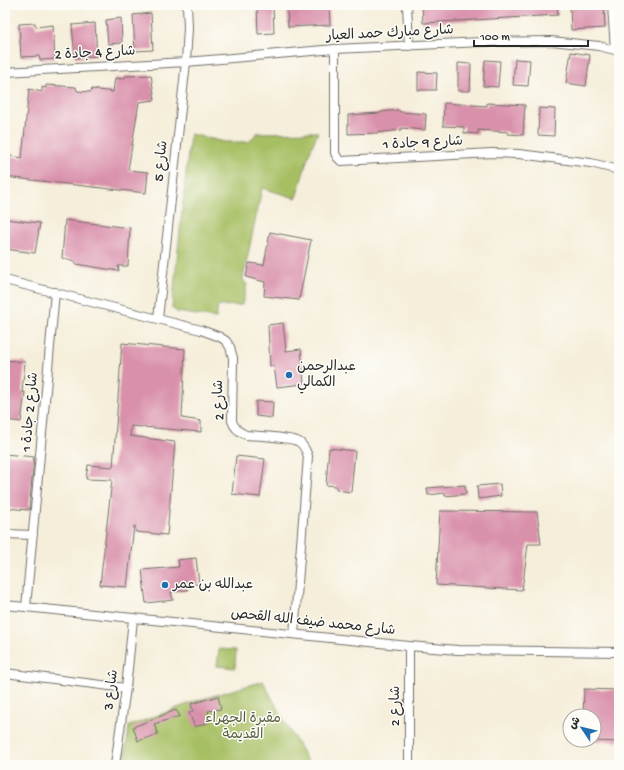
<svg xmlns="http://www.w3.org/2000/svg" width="624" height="770" font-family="'Gochi Hand','Playpen Sans Arabic',sans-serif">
  <rect width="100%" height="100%" fill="#fdfcf7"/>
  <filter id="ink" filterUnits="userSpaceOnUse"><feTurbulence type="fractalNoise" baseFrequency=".025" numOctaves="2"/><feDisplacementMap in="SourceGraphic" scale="8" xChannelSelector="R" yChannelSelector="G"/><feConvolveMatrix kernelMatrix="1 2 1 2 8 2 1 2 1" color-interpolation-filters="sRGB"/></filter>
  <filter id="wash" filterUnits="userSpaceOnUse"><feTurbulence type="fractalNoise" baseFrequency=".012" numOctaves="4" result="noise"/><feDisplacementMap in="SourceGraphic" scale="16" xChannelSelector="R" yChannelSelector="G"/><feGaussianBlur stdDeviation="0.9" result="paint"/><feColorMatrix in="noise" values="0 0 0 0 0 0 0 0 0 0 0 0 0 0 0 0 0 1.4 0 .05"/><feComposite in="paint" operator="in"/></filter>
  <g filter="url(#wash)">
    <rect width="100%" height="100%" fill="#f5eeda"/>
    <path fill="#a7bf64" stroke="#697548" d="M318,132L309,154L296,198L262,188L243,278L244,282L247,284L242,305L218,306L216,318L177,312L172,308L190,134L225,142H249L257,133Z
      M219,649L236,650L235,668L217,666Z
      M263,681L286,724L310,765H124L129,726L196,701Z"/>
    <g id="blocks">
      <path fill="#d990ab" d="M257,5H273L274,33L258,34Z
        M287,5H329L330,25L288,27Z
        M422,5H557L558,15L423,23Z
        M570,5H604L605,28L571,30Z
        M151,13L153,50L135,51L133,15Z
        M121,18L122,43L108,44L106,20Z
        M35,23L36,27L53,25L55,59L40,60L39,56L21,57L19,24Z
        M95,23L97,56L75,58L72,25Z
        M571,52L590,55L586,86L566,83Z
        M515,59L530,60L528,86L513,85Z
        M485,60L500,61L498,87L483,86Z
        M458,63L471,64L470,91H458Z
        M418,72L437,73L436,90H418Z
        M151,75L155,100L139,102L128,170L148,172L146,193L5,177V155L22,158L29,89L42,92V87L46,88V85L76,87L77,91L91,92L92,89L113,92L115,78L124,79L125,76Z
        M444,103L487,106V103L525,105L523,135L508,134V132L478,130V134L464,133V127L443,126Z
        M539,108L555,109L554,136L538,135Z
        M399,110L400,112L426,114L425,130L401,128V130L376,133L348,134V115L381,113V112Z
        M5,219L40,223L35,253L5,249Z
        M65,220L130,228L128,266H118L119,271L76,264L75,261L62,258Z
        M270,232L311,240L299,300L264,296L265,282L246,277L249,263L264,265Z
        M283,323L286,351L301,349L304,384L277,387L274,366H270L268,325Z
        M122,343L185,349L182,418L201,421V432L131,426L130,436L175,442L167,535L136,532L135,526H134L127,587L100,585L112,480L86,479L88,465L113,467Z
        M5,360L25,362L22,392H25L21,422L5,420Z
        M256,401L273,402L272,418L256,416Z
        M329,448L355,451L351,492L337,490L336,486L326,485Z
        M5,454L34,457L29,510L5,508Z
        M236,456L265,459L260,497L232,494Z
        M500,484L501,496L478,499L477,486Z
        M465,485L466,494L445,496V493L428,495L427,488Z
        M440,511L537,512L541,544H528L522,590L436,585Z
        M196,558L199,584L187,585L188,590L171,592L173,600L146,603L142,570L179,567L178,560Z
        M584,689L619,690V742L594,741V716H583Z
        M218,696L221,709L208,711L210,722L195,727L189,713L193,711L191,704Z
        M176,710L180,716L154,724L158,734L138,741L133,727Z"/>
    </g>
  </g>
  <g filter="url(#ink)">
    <use href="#blocks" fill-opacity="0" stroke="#726f68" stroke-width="1"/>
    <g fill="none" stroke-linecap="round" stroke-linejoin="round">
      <defs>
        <path id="minor" d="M407,5L409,46
          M612,5L615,50
          M335,49V153L337,157L341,161L492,153L519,154L591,163L619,170
          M5,72L186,62L335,49L482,42L551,41L599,46L619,51
          M5,280L201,330L220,337L226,341L230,347L233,358L232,421C234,428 239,432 246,435C258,436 290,437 299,442C304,445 306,451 308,456L294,634
          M158,319L186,62L188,28L187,5
          M5,534L33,535
          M5,605L409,646L458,650L619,652
          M26,607L55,292
          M409,646V765
          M5,673L126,688
          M115,765L126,688L133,619"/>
      </defs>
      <use href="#minor" stroke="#726f68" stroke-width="10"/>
      <use href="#minor" stroke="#fff" stroke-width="8"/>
    </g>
  </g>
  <g fill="#1f6fb2" stroke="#fdfcf7" stroke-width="1.5">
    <circle cx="289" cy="375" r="4"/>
    <circle cx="165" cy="585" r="4"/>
  </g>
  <g text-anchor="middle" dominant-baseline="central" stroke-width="3" stroke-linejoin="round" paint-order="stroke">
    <g font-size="14" fill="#2b2b2b" stroke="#fdfcf7">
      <text transform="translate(390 34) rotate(-3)">شارع مبارك حمد العيار</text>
      <text transform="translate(95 54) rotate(-3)">شارع 4 جادة 2</text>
      <text transform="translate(423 144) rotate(-3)">شارع 9 جادة 1</text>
      <text transform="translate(162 161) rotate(-84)">شارع 5</text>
      <text transform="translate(220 400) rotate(-92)">شارع 2</text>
      <text transform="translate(31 412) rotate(-85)">شارع 2 جادة 1</text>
      <text transform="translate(313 623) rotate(6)">شارع محمد ضيف الله القحص</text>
      <text transform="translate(112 690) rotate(-83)">شارع 3</text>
      <text transform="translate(396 706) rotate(-90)">شارع 2</text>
    </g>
    <g font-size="14" fill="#2b2b2b" stroke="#fdfcf7" text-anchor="start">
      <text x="297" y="367">عبدالرحمن<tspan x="297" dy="16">الكمالي</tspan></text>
      <text x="173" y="585">عبدالله بن عمر</text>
    </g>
    <g font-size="14" fill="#565f3f" stroke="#fdfcf7">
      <text x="243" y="719">مقبرة الجهراء<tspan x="243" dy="16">القديمة</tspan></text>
    </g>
  </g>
  <rect width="624" height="770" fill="none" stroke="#fdfcf7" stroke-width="20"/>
  <g transform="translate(582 728) rotate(305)"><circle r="19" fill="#fdfcf7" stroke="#a9a8a5"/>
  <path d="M0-3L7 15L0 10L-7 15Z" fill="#1f6fb2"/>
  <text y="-6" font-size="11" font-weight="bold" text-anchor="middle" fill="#2b2b2b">ش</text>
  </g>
  <path d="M474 40v6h114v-6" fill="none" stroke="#2b2b2b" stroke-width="2"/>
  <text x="480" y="40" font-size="12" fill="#2b2b2b" stroke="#fdfcf7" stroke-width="3" paint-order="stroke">100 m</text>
</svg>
